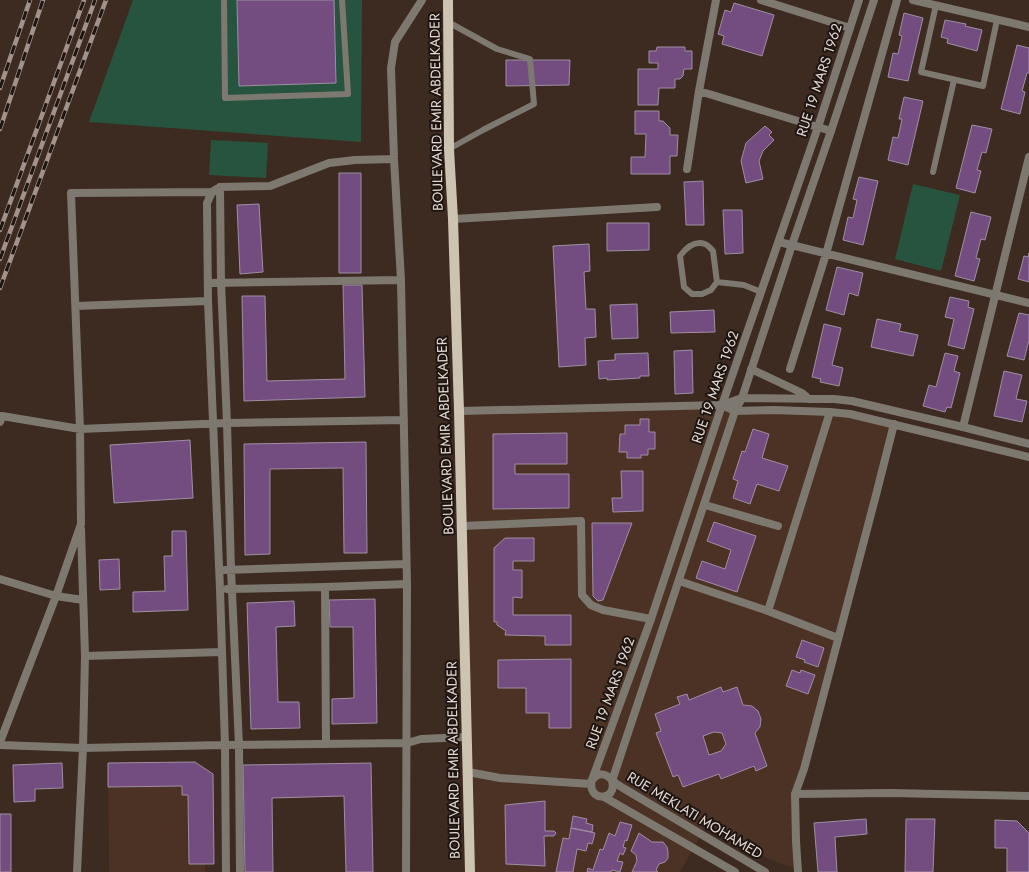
<svg xmlns="http://www.w3.org/2000/svg" width="1029" height="872" font-family="Jost,sans-serif">
  <rect width="100%" height="100%" fill="#3d2a20"/>
  <path fill="#4b3225" d="M722,405L735,411L830,412L894,424L795,794L798,869L771,860L708,823L680,872H470L459,411Z
    M108,763L213,774L214,864H205V872H109Z"/>
  <path fill="#27543f" d="M133,0H362L361,142L89,122Z
    M211,140L268,143L266,178L209,175Z
    M913,184L960,195L941,271L895,259Z"/>
  <path fill="#734d80" stroke="#9e8fa3" fill-rule="evenodd" d="M237,0H334L336,83L239,86Z
    M734,3L774,15L762,56L722,44L724,36L718,34L725,10L731,12Z
    M904,13L923,18L908,81L888,77L893,53L898,54L902,36L899,35Z
    M945,20L966,24L965,26L982,30L977,51L947,43L948,39L941,37Z
    M1017,45L1029,48V73H1027L1022,91L1025,92L1020,114L1001,109Z
    M657,47H685V51H692V69H684L683,76L680,79H675V88H659L658,105H638V69H658V63H649V51H656Z
    M506,60H570L569,85L506,86Z
    M904,97L923,101L908,165L888,160L893,137L898,138L902,119H899Z
    M635,111H659V121H663L670,128V135H678L677,156H670V174H631V157H645L646,134H635Z
    M972,125L992,129L986,153L982,152L977,170L981,171L975,193L956,188Z
    M765,126L772,132L769,135L774,140L763,151L759,161L763,179L746,183L741,161L746,143Z
    M339,173H361V273H339Z
    M859,177L878,181L863,245L843,240L848,217L853,218L857,200L853,199Z
    M703,181L704,225H686L684,182Z
    M259,204L263,272L240,274L237,205Z
    M723,210H742L743,253L725,254Z
    M971,212L991,217L985,240L981,239L976,258L980,259L974,281L955,276Z
    M607,223H649V250L607,251Z
    M589,244L590,271L584,272L586,309H595L596,337L585,338L586,365L559,367L553,246Z
    M1029,253V282L1018,279L1024,256L1028,257Z
    M837,267L863,273L858,296L849,293L844,315L826,310Z
    M343,285H362L365,397L244,401L242,296H265L267,381L345,379Z
    M950,297L969,301L968,307L974,309L964,349L948,345L954,319L945,317Z
    M637,304L638,338L612,339L610,305Z
    M714,310L715,332L671,333L670,312Z
    M1019,313L1029,315V340L1024,360L1007,356Z
    M877,319L901,324L899,331L918,335L913,356L871,347Z
    M824,324L841,328L832,365L843,368L839,386L820,382L821,379L812,377Z
    M692,350L693,393L675,394L674,351Z
    M648,353L649,376H640V378L607,380V378L599,379L598,361L615,360V354Z
    M945,353L958,356L954,371L960,373L951,408L947,407L945,412L923,406L929,385L936,387Z
    M1004,371L1022,375L1016,399L1027,401L1022,422L994,416Z
    M640,419H649V432H655V449H648V455H641V458H627V452H619L620,434H625V425H640Z
    M753,429L769,434L762,458L788,466L779,491L757,484L750,504L733,498L738,481L733,479L742,451L745,452Z
    M567,433V464H515V474H569V508L493,509V434Z
    M190,440L193,498L114,503L110,445Z
    M366,442L367,553H344L343,468L270,469V554L245,555L244,444Z
    M621,471H643V511L613,512L612,498H622Z
    M714,522L756,536L737,592L696,578L702,561L725,569L731,550L707,541Z
    M592,523H632L603,600L598,601L593,596Z
    M172,531H186L188,610L133,612V592L165,591L164,556H172Z
    M505,538H534V561H513V570H522V598L513,597V615H571V645H545V636L505,635L506,631L497,625V622H494V548Z
    M119,559L120,589L100,590L99,560Z
    M375,599L377,723L332,724V699L354,698L353,627H330L329,600Z
    M294,601L295,626L276,627L278,702H299L300,728L251,729L247,603Z
    M802,640L824,648L818,667L804,662L805,660L796,657Z
    M571,659V728H549V713H526V688H498V660Z
    M792,670L800,673L801,670L815,675L808,694L786,686Z
    M721,687L723,692L737,687L743,705L752,706L758,711L761,719L760,727L755,733L767,766L756,771L754,766L721,779L719,774L683,787L678,775L673,777L667,761L656,733L661,731L655,714L680,704L677,697L687,694L689,700ZM714,732L722,733L726,744L721,751L709,755L703,736Z
    M195,762L213,774L214,864H189L188,795H182V786L108,787V763Z
    M62,763L63,788L35,789V801L14,802L13,765Z
    M371,763L373,872H346L344,796L272,798L273,872H245L243,765Z
    M545,801V831H554L556,833L554,836H544L545,866L506,864L505,805Z
    M0,814H11V872H0Z
    M573,816L587,819L586,823L593,825L592,832L571,828Z
    M866,819L867,834L835,837L837,872H818L814,823Z
    M906,819H935L933,872H905Z
    M995,820L1017,821L1029,833V872H1007V848H995Z
    M620,822L632,825L627,841L625,840L623,847L626,848L623,855L620,853L617,861L623,862L620,872L612,870L611,872H587L588,868L593,870L600,849L603,850L609,833L615,836Z
    M571,828L595,833L592,844L588,843L586,851L577,849L573,872H556L563,838L569,839Z
    M639,833L652,842H663L667,847L668,852V858L665,862L659,864L656,870L658,872H632L637,861L636,855L631,851Z"/>
  <g fill="none" stroke-linecap="round" stroke-linejoin="round">
    <path stroke="#7d7970" stroke-width="6" d="M224,0L225,98L348,94L342,0
      M936,5L921,72L983,86L997,20
      M448,22L497,49L530,59L534,104L483,130L449,149
      M933,172L954,80
      M717,282L711,290L702,294H692L684,287L680,256C686,248 694,240 705,244C708,245 711,249 713,251L717,282L744,285L761,292"/>
    <path stroke="#7d7970" stroke-width="8" d="M761,0L850,28
      M913,0L1029,27
      M699,91L831,131
      M687,169L699,91L716,0
      M220,187L270,186L329,163L355,160L394,159
      M453,219L657,207
      M779,242L1029,303
      M208,283L401,280
      M76,306L208,301
      M790,369L826,254L897,0
      M459,411L722,405
      M0,422L2,416L80,429L227,423L404,420
      M963,427L1029,157
      M705,505L778,526
      M462,526L581,521L582,595L591,605L603,610L651,619
      M225,570L406,564
      M0,579L56,596L83,600
      M679,581L768,611L838,638
      M325,587L326,744
      M227,589L325,587L407,584
      M768,611L830,412
      M85,656L222,652
      M0,742L56,596L81,524L80,429L71,193L212,192
      M0,745L83,748L225,745L407,743L421,739L467,737
      M795,794L891,793L1029,796
      M77,872L83,748L85,656L81,529
      M226,872L225,745L220,589L208,301L207,203L212,192L220,187L221,282L227,423L231,570L239,745L240,872
      M406,872L407,584L401,280L394,159L391,68L395,42L422,0
      M798,872L796,841L795,794L804,769L876,495L894,424"/>
    <path stroke="#7d7970" stroke-width="8" d="M859,0L818,127L722,405L651,619L592,780C586,802 618,802 612,781L735,411L742,398L792,245L831,131L874,0
      M751,369L802,393L809,399
      M722,405L735,411L774,410L830,412L850,414L1029,457
      M722,405L742,398L834,399L852,401L963,427L1029,444
      M468,772L500,778L591,784
      M592,780C599,772 605,773 612,780C615,783 619,786 623,788L765,872
      M604,797L735,872"/>
    <path stroke="#ccc3b0" stroke-width="10" d="M448,0L449,149L453,219L459,411L470,872"/>
    <defs>
      <path id="rail" d="M0,88L30,0
        M0,129L43,0
        M0,230L84,0
        M0,259L95,0
        M0,288L106,0"/>
    </defs>
    <use href="#rail" stroke="#a2928b" stroke-width="4.5"/>
    <use href="#rail" stroke="#1d1511" stroke-width="3" stroke-dasharray="9" stroke-linecap="butt"/>
  </g>
  <g text-anchor="middle" dominant-baseline="central" stroke-width="4" stroke-linejoin="round" paint-order="stroke">
    <g font-size="14" fill="#e4d7d1" stroke="#1d1511">
      <text transform="translate(819 80) rotate(-72)">RUE 19 MARS 1962</text>
      <text transform="translate(436 112) rotate(-91)">BOULEVARD EMIR ABDELKADER</text>
      <text transform="translate(715 387) rotate(-71)">RUE 19 MARS 1962</text>
      <text transform="translate(445 436) rotate(-92)">BOULEVARD EMIR ABDELKADER</text>
      <text transform="translate(610 693) rotate(-70)">RUE 19 MARS 1962</text>
      <text transform="translate(453 760) rotate(-91)">BOULEVARD EMIR ABDELKADER</text>
      <text transform="translate(695 815) rotate(31)">RUE MEKLATI MOHAMED</text>
    </g>
  </g>
</svg>
